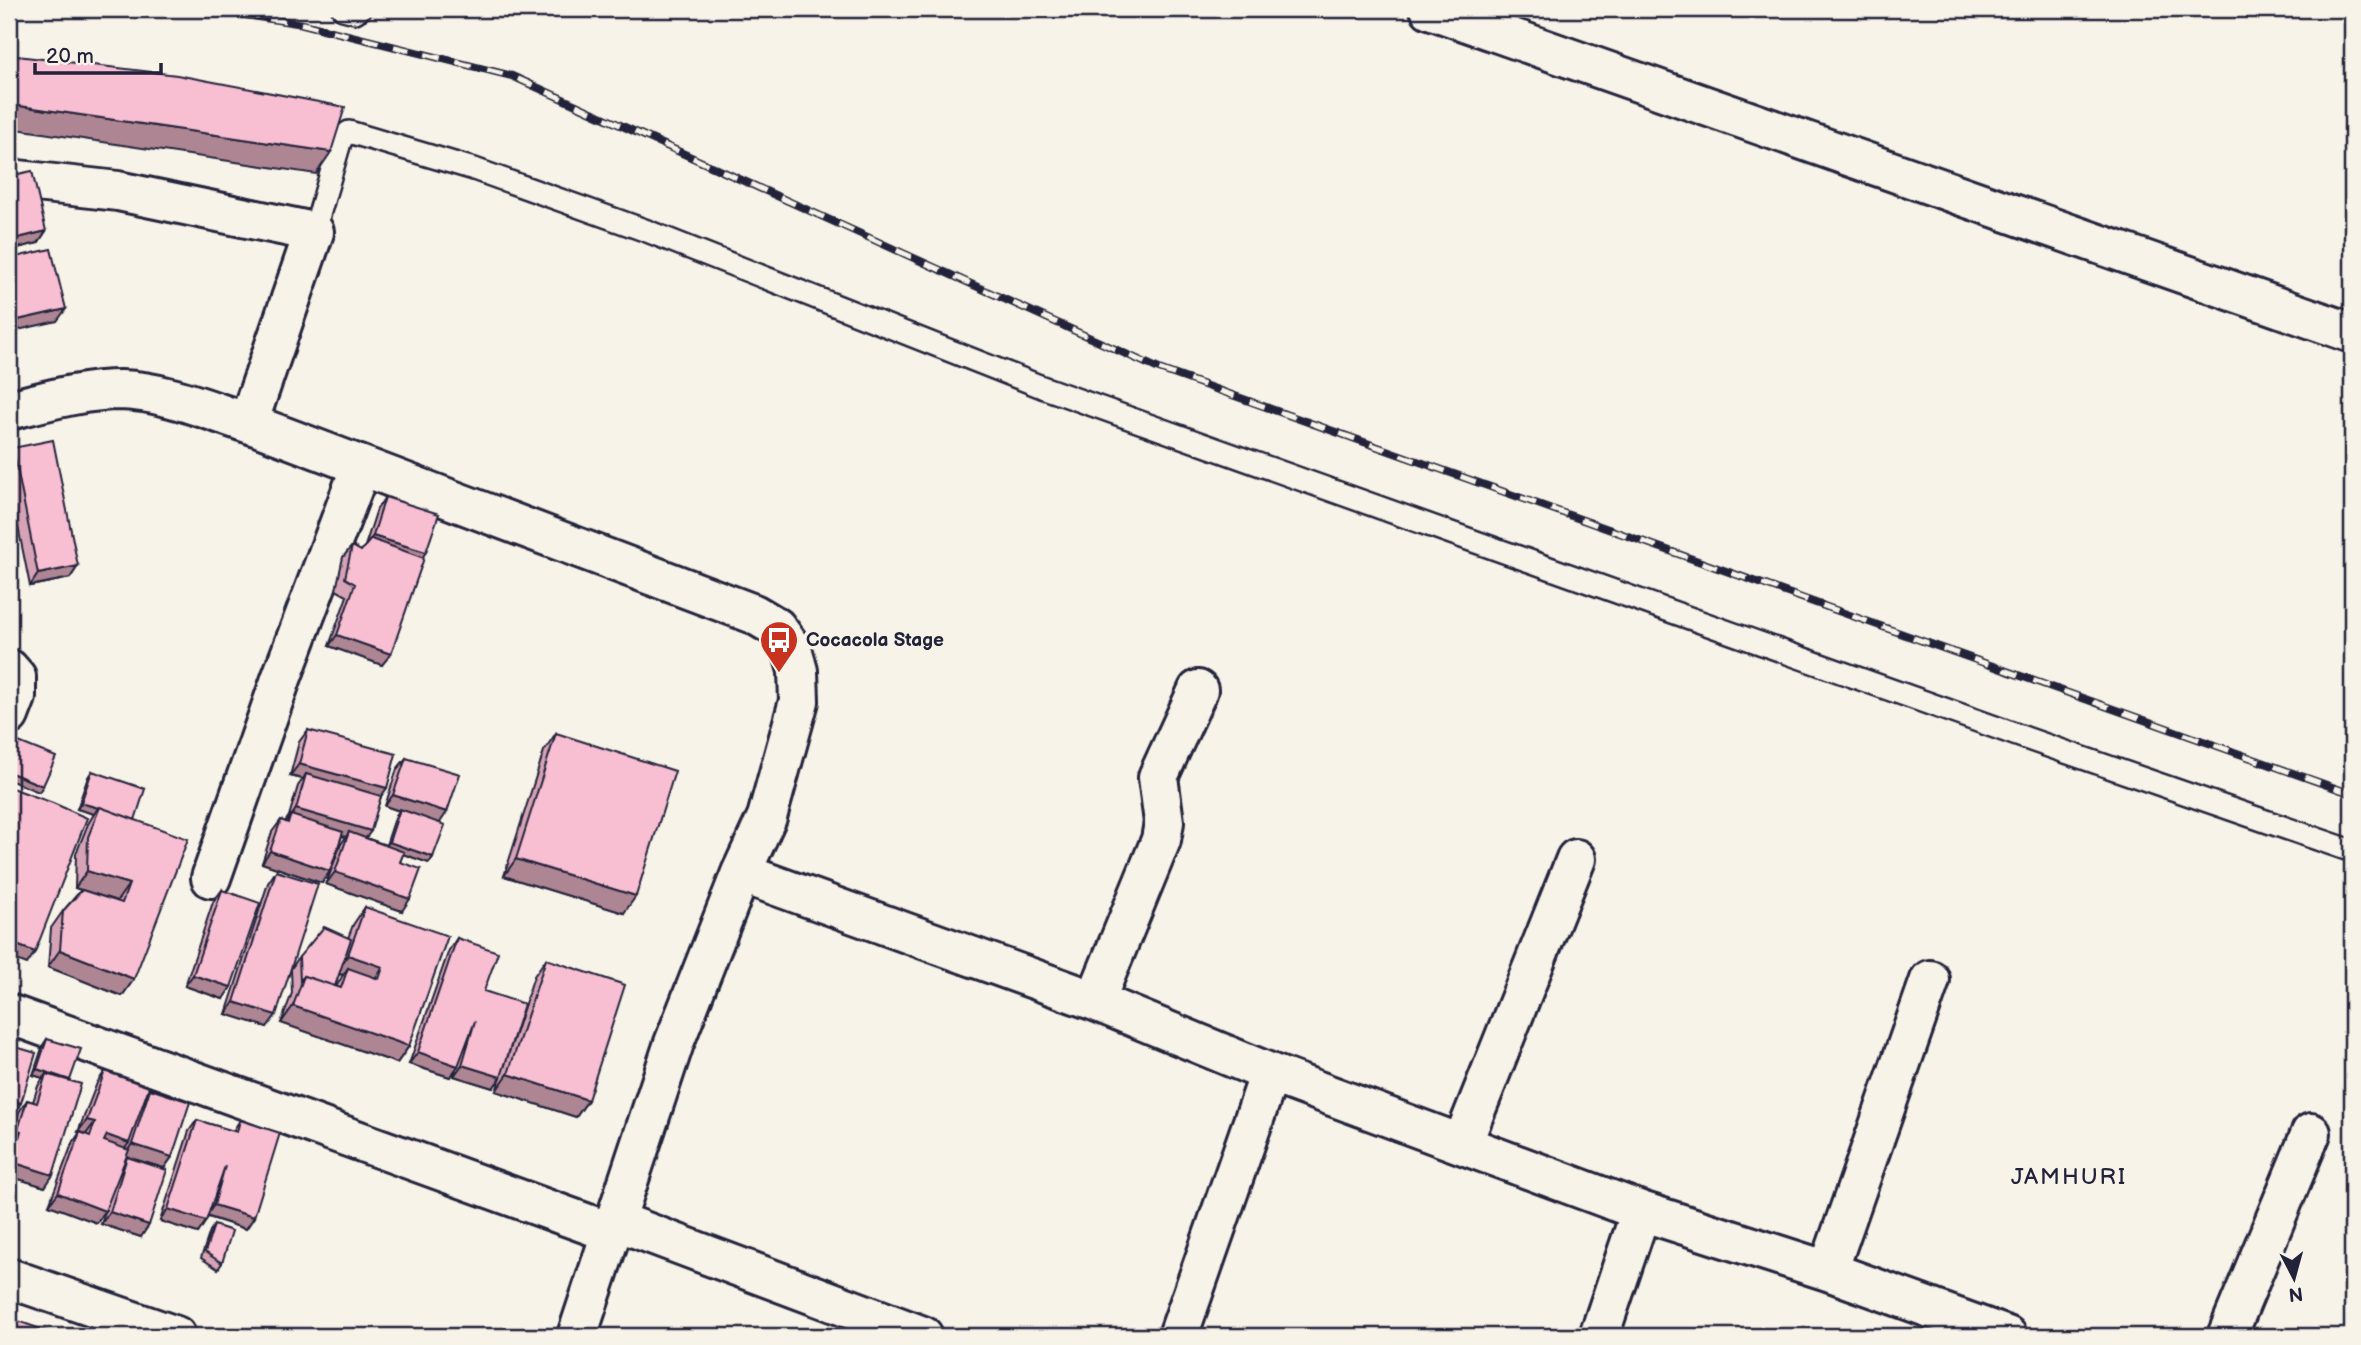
<svg xmlns="http://www.w3.org/2000/svg" width="2361" height="1345" font-family="'Balsamiq Sans',sans-serif">
  <rect width="100%" height="100%" fill="#f7f3e8"/>
  <filter id="ink" filterUnits="userSpaceOnUse"><feTurbulence type="fractalNoise" baseFrequency=".0143" numOctaves="2"/><feDisplacementMap in="SourceGraphic" scale="14" xChannelSelector="R" yChannelSelector="G"/><feConvolveMatrix kernelMatrix="1 2 1 2 8 2 1 2 1" color-interpolation-filters="sRGB"/></filter>
  <g filter="url(#ink)">
    <g fill="none" stroke-linecap="round" stroke-linejoin="round">
      <defs>
        <path id="lane" d="M343,9L355,12L360,9
          M314,232L341,139L349,132L474,169L647,231L1042,387L2034,741L2352,851"/>
        <path id="street" d="M1430,9L2352,333
          M9,179L118,191L314,232L248,423
          M9,410C46,401 83,390 121,390C164,391 208,410 248,423L754,614L776,627L792,649L798,671L799,701L767,817L741,873L674,1043L577,1336
          M9,669L16,677V697L9,715
          M741,873L1095,1001L1270,1073L1641,1211L1828,1271L2007,1336
          M211,878L281,679L361,466
          M1095,1001L1161,840L1164,822L1158,777L1198,690
          M9,1014L610,1232
          M1462,1144L1576,859
          M614,1220L923,1336
          M1828,1271L1930,980
          M9,1278L176,1336
          M1178,1336L1270,1073
          M1599,1336L1641,1211
          M2227,1336L2311,1133"/>
      </defs>
      <use href="#lane" stroke="#22223b" stroke-width="26"/>
      <use href="#street" stroke="#22223b" stroke-width="44"/>
      <use href="#lane" stroke="#f7f3e8" stroke-width="21"/>
      <use href="#street" stroke="#f7f3e8" stroke-width="38"/>
      <defs>
        <path id="rail" d="M206,9L303,24L512,76L1159,369L2352,794"/>
      </defs>
      <use href="#rail" stroke="#22223b" stroke-width="8"/>
      <use href="#rail" stroke="#f7f3e8" stroke-width="5" stroke-dasharray="16" stroke-linecap="butt"/>
    </g>
    <path fill="#d5a3b5" stroke="#22223b" stroke-width="2" fill-rule="evenodd" d="M9,176L46,231L38,243L9,250Z
      M13,448L78,566L70,578L30,586L9,482V454Z
      M385,497L423,557L382,665L329,646L347,596L336,590L343,557L352,546L361,551L365,546L377,509Z
      M308,730L381,797L366,838L386,845L396,815L399,811L385,806L397,769L406,758L439,823L433,857L429,863L403,854L400,862L402,911L326,884L341,844L346,837L342,836L330,871L322,883L262,863L272,832L281,820L285,822L289,816L298,786L303,779L290,776L299,742Z
      M556,733L624,913L504,876L544,751Z
      M92,771L135,820L134,979L122,996L48,967L51,928L63,911L81,890L75,888L76,854L88,824L94,814L77,809L88,777Z
      M276,871L267,1027L226,1014L268,883Z
      M222,890L223,999L185,986L213,902Z
      M365,907L409,1046L397,1063L281,1023L292,993L291,969L299,957L348,938L353,925ZM339,974L343,975L336,987L335,986Z
      M457,938L484,991L505,1065L534,976L546,959L588,1100L576,1117L496,1091L501,1077L493,1088L454,1076L456,1070L450,1077L409,1064L449,950Z
      M47,1039L70,1081L45,1187L9,1176V1156L13,1143L10,1142L19,1112L27,1100L33,1102L38,1086L43,1078L33,1075L43,1045Z
      M105,1071L146,1096L150,1089L172,1157L164,1168L126,1156L124,1161L127,1157L141,1237L101,1224L106,1209L97,1223L49,1205L72,1144L80,1132H78L97,1083Z
      M197,1120L233,1131L240,1120L254,1217L246,1229L208,1217L198,1233L160,1221L189,1131Z
      M214,1225L222,1263L218,1269L201,1258L210,1231Z"/>
    <path fill="#ae8593" stroke="#22223b" stroke-width="2" d="M914,9H941L936,16Z
      M9,106H20L331,152L316,174L9,128Z
      M46,231L38,243L9,250V247L14,239Z
      M66,309L57,321L9,332V322Z
      M373,536L426,552L418,564L365,547Z
      M78,566L70,578L30,586L38,574Z
      M337,635L391,654L382,665L329,646Z
      M299,764L387,788L379,799L306,774L303,779L290,776Z
      M9,772L43,786L39,792L9,780Z
      M393,795L447,812L439,824L385,806Z
      M81,803L98,808L94,814L77,809Z
      M296,809L371,831L363,842L349,832L346,837L288,821Z
      M389,842L433,857L429,863L385,848Z
      M270,851L330,871L322,883L262,863Z
      M516,859L636,896L624,913L504,876Z
      M87,871L129,884L117,901L75,888Z
      M335,872L410,899L402,911L326,884Z
      M9,942L35,952L27,964L9,957Z
      M60,950L134,979L122,996L48,967Z
      M348,955L383,967L371,984L348,968L343,975L336,973Z
      M193,975L231,987L223,999L185,986Z
      M234,1002L276,1015L267,1027L226,1014Z
      M293,1006L409,1046L397,1063L281,1023Z
      M418,1052L458,1066L450,1077L409,1064Z
      M462,1065L501,1077L493,1088L454,1076Z
      M37,1069L70,1080L44,1079L46,1074L43,1078L33,1075Z
      M508,1074L588,1100L576,1117L496,1091Z
      M9,1099L21,1103L13,1115L9,1114Z
      M87,1120L95,1122L86,1134L78,1132Z
      M18,1130L21,1131L13,1143L10,1142Z
      M107,1135L129,1143L120,1155L98,1147Z
      M132,1144L172,1157L164,1168L124,1156Z
      M12,1162L53,1175L45,1187L9,1176V1166Z
      M58,1193L105,1211L97,1223L49,1205Z
      M214,1205L254,1217L246,1229L206,1216Z
      M168,1209L206,1221L198,1233L160,1221Z
      M110,1212L149,1225L141,1237L101,1224Z"/>
    <path fill="#f8bed2" stroke="#22223b" stroke-width="2" d="M9,56H17L177,75L345,107L331,152L20,106H9Z
      M32,171L46,231L14,239L9,213V176Z
      M51,249L66,309L9,322V262H12L11,258Z
      M53,440L78,566L38,574L13,448Z
      M385,497L439,514L426,552L373,536Z
      M371,539L424,558L391,654L337,635L355,584L345,578L352,546L361,551Z
      M308,730L396,754L387,788L299,764Z
      M556,733L675,771L636,896L516,859Z
      M16,741L56,757L43,786L9,772V758Z
      M406,758L460,774L447,812L393,795Z
      M92,771L145,789L135,820L100,807L99,808L81,803Z
      M306,774L381,796L371,831L296,809Z
      M9,787L53,803L87,818L35,952L9,942Z
      M100,807L188,839L134,979L60,950L63,911L82,890L122,903L129,884L87,871L88,837Z
      M400,809L445,825L433,857L389,842Z
      M291,815L343,832L330,871L270,851L281,820L288,823Z
      M349,832L404,852L400,862L421,869L410,899L335,872Z
      M276,871L318,884L276,1015L234,1002Z
      M222,890L260,903L231,987L193,975Z
      M365,907L448,936L409,1046L293,1006L304,976L341,988L348,968L379,979L383,967L348,955Z
      M324,927L351,939L335,986L304,976L300,981L299,957Z
      M457,938L498,952L484,991L524,1004L501,1077L462,1065L475,1021L458,1066L418,1052Z
      M546,959L625,985L588,1100L508,1074Z
      M47,1039L81,1049L70,1080L37,1069Z
      M9,1045L36,1053L21,1103L9,1099Z
      M105,1071L149,1087L129,1143L107,1135L104,1141L129,1150L105,1211L58,1193L80,1132L90,1136L95,1122L87,1120Z
      M46,1074L81,1084L53,1175L12,1162L21,1131L18,1130L27,1100L37,1103Z
      M150,1089L190,1102L172,1157L132,1144Z
      M197,1120L237,1132L240,1120L280,1133L254,1217L214,1205L225,1166L206,1221L168,1209Z
      M127,1157L167,1170L149,1225L110,1212Z
      M214,1225L232,1231L222,1263L205,1252Z
      M9,1318L61,1336H9Z"/>
  </g>
  <defs>
    <symbol id="bus-pin" viewBox="-11 -11 22 30"><path d="M0 17L-7.5 6A9.5 9.5 0 1 1 7.5 6Z" fill="#c8321e" stroke="#f7f3e8"/><path d="M-5-6H5V4H4V6H2V4H-2V6H-4V4H-5ZM-3.5-4V0h7V-4ZM-3.5 1.2v1.5H-2V1.2ZM2 1.2v1.5H3.5V1.2Z" fill="#fff"/></symbol>
  </defs>
  <g fill-rule="evenodd">
    <use href="#bus-pin" x="757" y="618" width="44" height="60"/>
  </g>
  <g text-anchor="middle" dominant-baseline="central" stroke-width="7" stroke-linejoin="round" paint-order="stroke">
    <g font-size="19" font-weight="bold" fill="#22223b" stroke="#f7f3e8" text-anchor="start">
      <text x="806" y="640">Cocacola Stage</text>
    </g>
    <g font-size="23" letter-spacing="2" fill="#22223b" stroke="#f7f3e8">
      <text x="2069" y="1177">JAMHURI</text>
    </g>
  </g>
  <rect width="2361" height="1345" fill="none" stroke="#f7f3e8" stroke-width="35"/>
  <rect x="18" y="18" width="2326" height="1310" fill="none" stroke="#22223b" stroke-width="2.5" filter="url(#ink)"/>
  <g transform="translate(2294 1278) rotate(174)" stroke="#f7f3e8" stroke-width="5" paint-order="stroke">
  <path d="M0-5L12 26L0 18L-12 26Z" fill="#22223b"/>
  <text y="-10" font-size="19" font-weight="bold" text-anchor="middle" fill="#22223b">N</text>
  </g>
  <path d="M35 63v10h126v-10" fill="none" stroke="#22223b" stroke-width="3.5"/>
  <text x="46" y="63" font-size="21" fill="#22223b" stroke="#f7f3e8" stroke-width="5" paint-order="stroke">20 m</text>
</svg>
